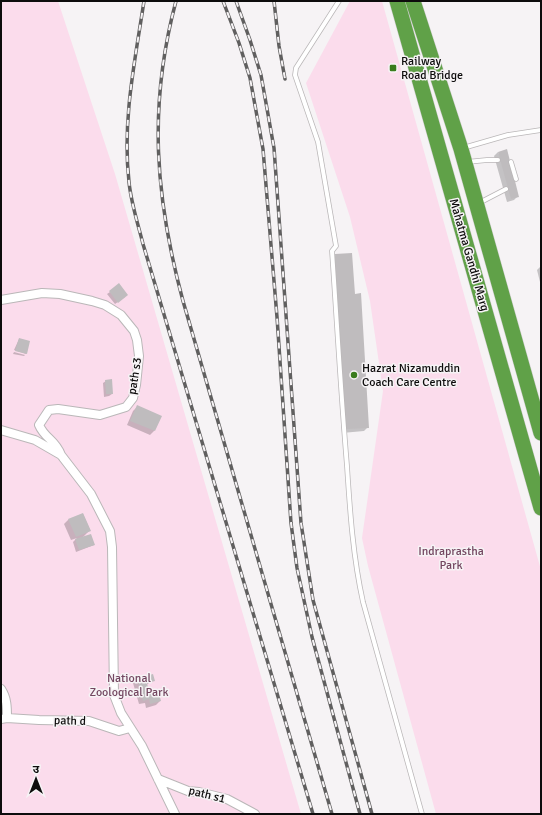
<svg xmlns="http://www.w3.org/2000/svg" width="542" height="815" font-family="Signika,'Noto Sans Devanagari',sans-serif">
  <rect width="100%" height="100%" fill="#f6f3f5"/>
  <path fill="#fbdcec" d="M1,1H58L115,174L301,814H1Z
    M350,1H382L541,570V814H436L368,566L362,538L383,391L370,301L350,217L306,83Z"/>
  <path fill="#0003" d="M498,152L518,196L514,200L507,202L494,156Z
    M336,255L354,295L368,427L364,431L342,433L332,259Z
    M541,266V286L537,270Z
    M110,292L125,297L115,304L107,294Z
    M19,339L29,342L26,354L14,350Z
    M14,352L25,355L24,356L13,354Z
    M106,381L112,394L109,396L104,397L103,383Z
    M137,407L160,416L154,431L150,435L127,425L133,411Z
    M83,514L90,530L83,537L94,545L76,552L73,542L77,538L71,540L64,524L68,520Z
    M137,679L154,680L146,685L149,693L160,701L156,705L146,708L145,703L139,704L133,683Z"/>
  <path fill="#bfbcbe" d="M507,149L519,197L511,199L498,152Z
    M352,253L355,294L361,293L369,428L346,429L335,254Z
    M119,283L128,295L118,303L109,291Z
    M19,338L30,341L27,354L15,351Z
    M112,379L113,394H106L105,380Z
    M137,405L162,416L155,431L130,421Z
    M83,513L91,531L76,537L68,519Z
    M91,534L95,545L79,550L75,539Z
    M153,674L155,681L147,683L149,692L158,690L161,701L150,704L149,699L143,701L137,678Z"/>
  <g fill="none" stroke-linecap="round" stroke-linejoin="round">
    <defs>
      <path id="lane" d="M339,1L296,68L295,75L318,142L336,246L332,251C337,323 341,395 347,466C350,512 353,557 363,602L422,814
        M463,148L508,135L541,130
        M467,162L487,160H498
        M511,162L516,179
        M479,203L506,189"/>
      <path id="street" d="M1,300L42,293L60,294L92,301L105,305L121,315L134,331L137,340L139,356L136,385L133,398L126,407L100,415L58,409L49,410L39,425C45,439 55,439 61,455
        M1,430L35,440L61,455L91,494L110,531L112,547L114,695L121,713L142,746L175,814
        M1,689C7,698 7,707 7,718L1,719
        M7,718L39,720L89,721L119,731L130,728
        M158,779L188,791L199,792L227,799L255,814"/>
      <path id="highway" d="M397,1L541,508
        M413,1L461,149L541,433"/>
    </defs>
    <use href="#lane" stroke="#bab7b8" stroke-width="5.5"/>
    <use href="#street" stroke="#bab7b8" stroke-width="10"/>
    <use href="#highway" stroke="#cfcece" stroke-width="16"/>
    <use href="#lane" stroke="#fff" stroke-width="4"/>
    <use href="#street" stroke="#fff" stroke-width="8"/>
    <use href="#highway" stroke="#60a148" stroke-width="15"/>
    <defs>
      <path id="rail" d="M144,1C135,61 122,121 129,182C131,203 138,224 143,244L313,814
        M176,1C148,106 155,197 183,301L332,814
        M223,1L239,43L250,78L263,149L277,317L291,523L297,568L312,637L360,814
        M236,1L250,40L261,75L274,148L301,523L313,600L372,814
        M274,1L279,46L285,79"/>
    </defs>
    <use href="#rail" stroke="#605f5f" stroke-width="3.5"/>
    <use href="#rail" stroke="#f6f3f5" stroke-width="2" stroke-dasharray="6" stroke-linecap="butt"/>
  </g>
  <g fill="#3a7c1d" stroke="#f6f3f5" stroke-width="1.5">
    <rect x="389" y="64" width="8" height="8" rx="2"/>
    <circle cx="354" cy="375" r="4"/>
  </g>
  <g text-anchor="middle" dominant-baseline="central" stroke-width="3" stroke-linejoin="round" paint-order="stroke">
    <g font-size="12" fill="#0d0c0c" stroke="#f6f3f5" text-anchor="start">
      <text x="401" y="61">Railway<tspan x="401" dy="14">Road Bridge</tspan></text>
      <text x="362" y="368">Hazrat Nizamuddin<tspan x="362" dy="14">Coach Care Centre</tspan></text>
    </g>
    <g font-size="12" fill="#0d0c0c" stroke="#f6f3f5">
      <text transform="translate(469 255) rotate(74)">Mahatma Gandhi Marg</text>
      <text transform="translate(135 376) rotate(-81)">path s3</text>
      <text transform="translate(70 721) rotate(2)">path d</text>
      <text transform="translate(207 795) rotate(14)">path s1</text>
    </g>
    <g font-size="12" fill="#734660" stroke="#f6f3f5">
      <text x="451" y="551">Indraprastha<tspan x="451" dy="14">Park</tspan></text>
      <text x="129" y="678">National<tspan x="129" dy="14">Zoological Park</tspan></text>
    </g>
  </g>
  <rect width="542" height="815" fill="none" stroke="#0d0c0c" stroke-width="4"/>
  <g transform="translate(36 779)" stroke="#f6f3f5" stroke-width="3" paint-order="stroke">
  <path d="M0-3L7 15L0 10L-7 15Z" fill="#0d0c0c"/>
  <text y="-6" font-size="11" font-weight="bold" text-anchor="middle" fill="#0d0c0c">उ</text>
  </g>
</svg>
